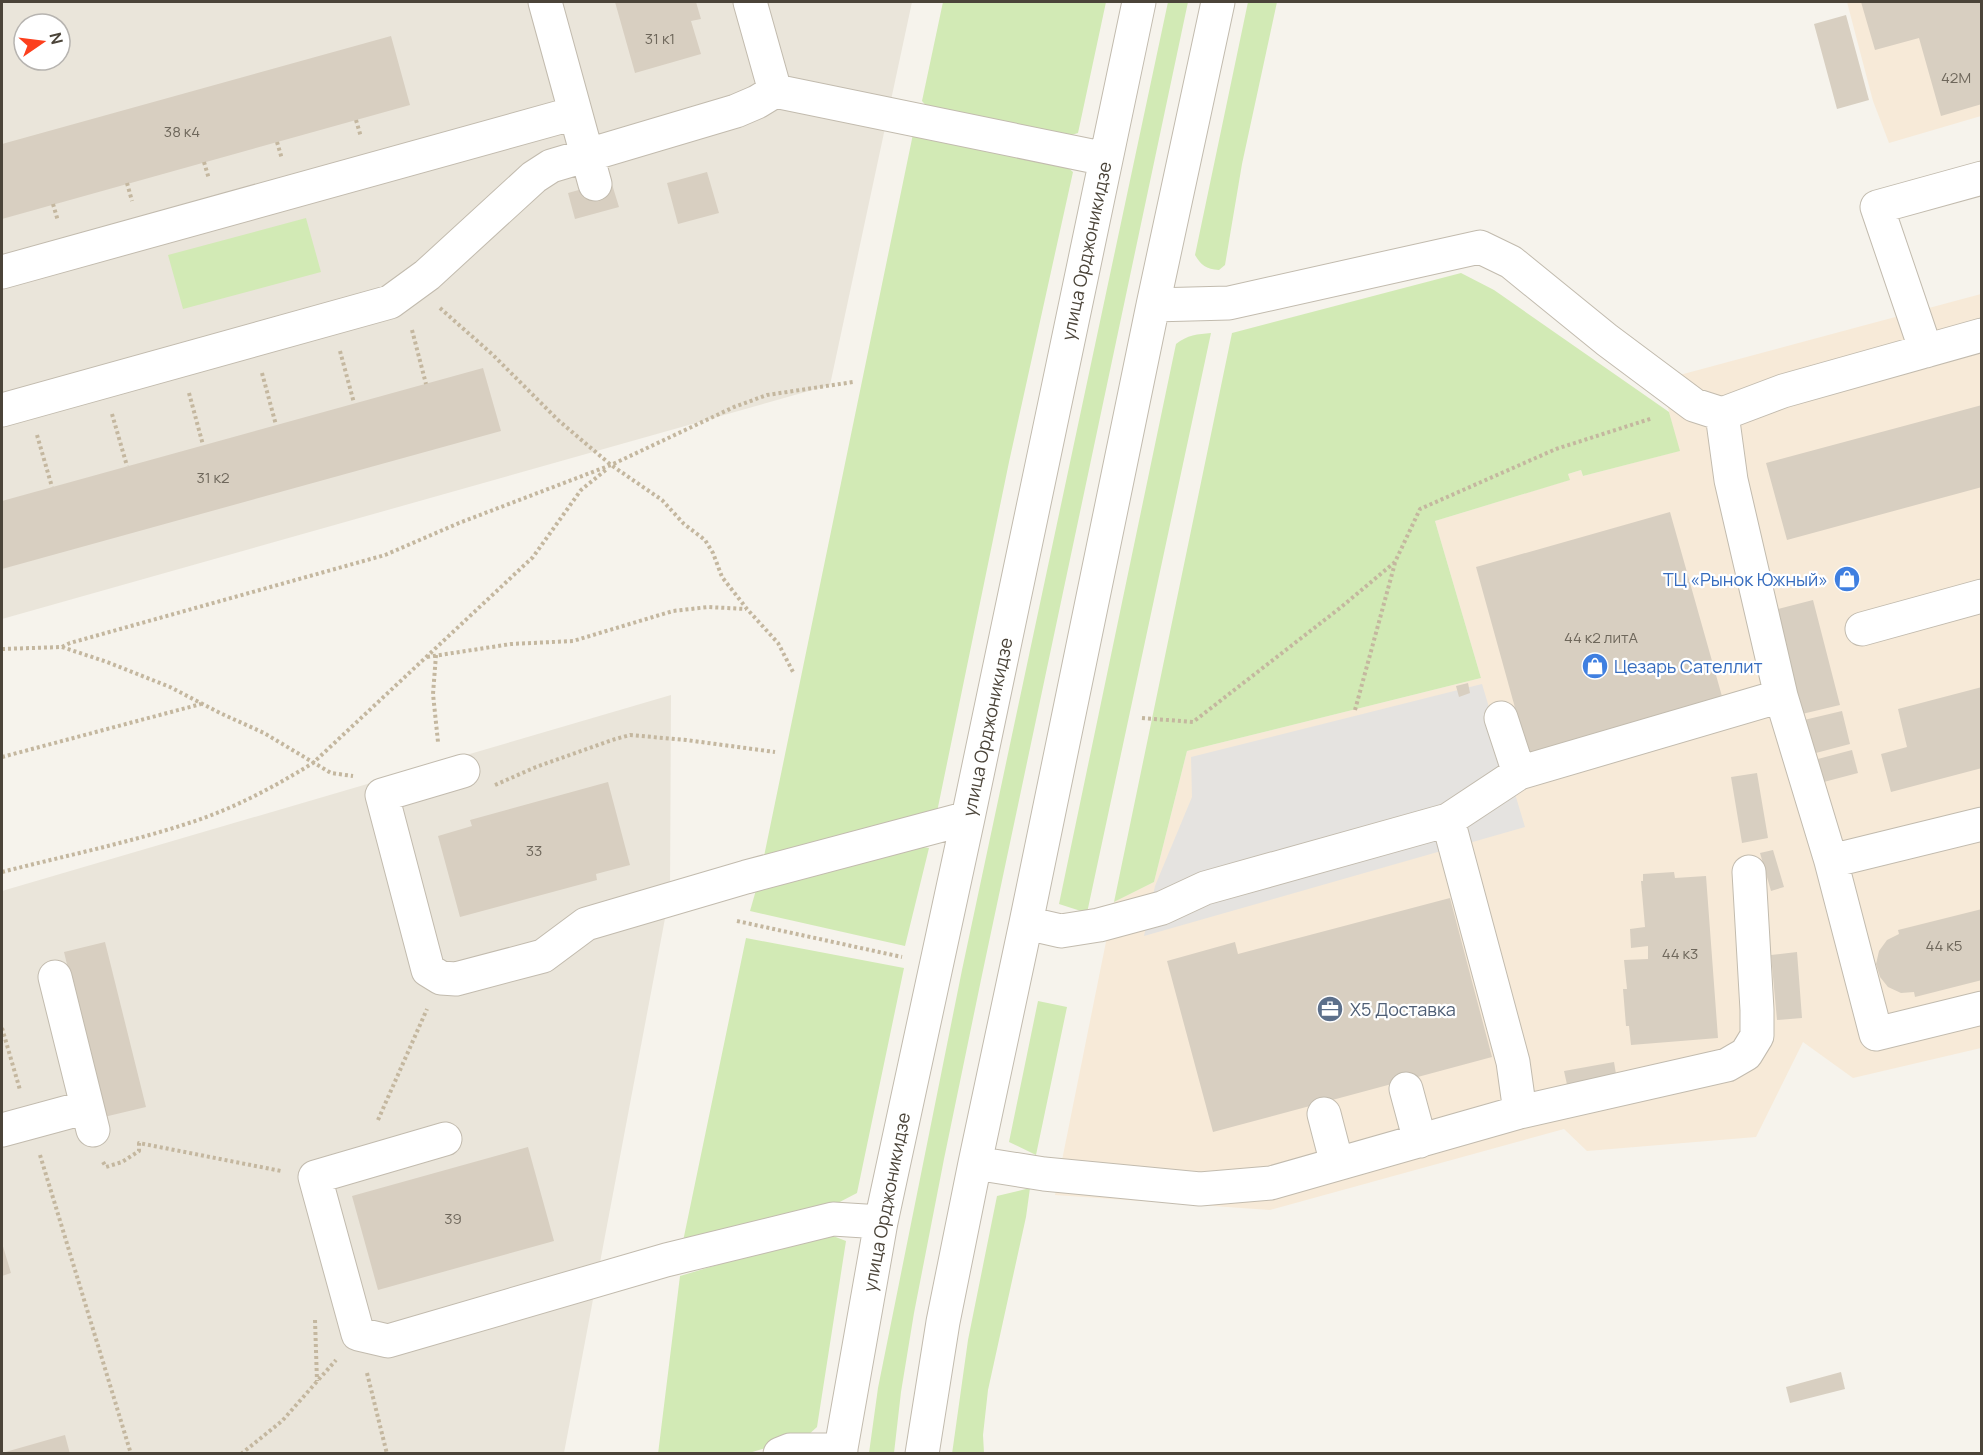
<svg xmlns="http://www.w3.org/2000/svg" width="1983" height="1455" font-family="Manrope,sans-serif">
  <rect width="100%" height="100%" fill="#f6f3ec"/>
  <path fill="#eae5da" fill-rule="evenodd" d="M2,2H912L830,385L2,619ZM24,24H60V60H24Z
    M671,695L670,892L564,1453L2,1454V891Z"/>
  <path fill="#f7ead8" d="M1847,2H1981V116L1889,143L1873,101Z
    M1981,294V1048L1853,1078L1803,1042L1756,1137L1587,1151L1564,1129L1270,1210L1055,1195L1114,902L1154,882L1187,751L1481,678L1435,521L1569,480L1568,474L1581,470L1583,476L1679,451L1661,380Z"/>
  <path fill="#d2eab5" d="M943,2H1106L1078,133L1062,138L931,111L922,101Z
    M1168,2H1188L982,975L944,1159L914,1313L901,1392L894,1453H869L878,1388L962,970Z
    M1248,2H1277L1242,164L1225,265L1219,270C1206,269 1201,265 1195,255Z
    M913,134L1060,161L1073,172L1009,462L937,812L762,866Z
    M306,218L321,272L183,309L168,255Z
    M1461,273L1494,290L1669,412L1680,451L1583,476L1581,470L1568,474L1570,480L1435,521L1481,678L1187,751L1154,882L1114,902L1232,333Z
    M1211,333L1087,913L1059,904L1176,344C1187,335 1198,334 1211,333Z
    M911,845L929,848L905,946L750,911L756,890Z
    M746,938L904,968L857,1193L832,1206L681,1251Z
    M1038,1001L1067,1007L1036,1155L1009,1142Z
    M1030,1188L1026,1217L988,1390L983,1435L984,1453L952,1454L968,1340L997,1196Z
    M818,1235L833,1236L846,1241L817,1427L807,1436L749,1453L658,1454L680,1276Z"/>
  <path fill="#e5e3e0" d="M1482,684L1525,827L1144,936L1155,886L1192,797L1191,757Z"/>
  <path fill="#d8cfc1" d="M615,2H696L701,19L691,21L701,54L635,73Z
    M1861,2H1982V104L1941,116L1919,38L1875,50Z
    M1846,15L1869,100L1837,109L1814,24Z
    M391,36L410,105L2,219V144Z
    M707,172L719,213L678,224L667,183Z
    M611,181L619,207L575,219L568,193Z
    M483,368L501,431L2,569V501Z
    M1982,405V487L1787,540L1766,463Z
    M1670,512L1725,707L1530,762L1476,567Z
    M1813,600L1840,705L1802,714L1774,610Z
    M1468,683L1470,693L1459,697L1456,686Z
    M1982,687V768L1891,792L1881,754L1907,747L1898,709Z
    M1842,711L1850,744L1812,754L1804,720Z
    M1852,750L1858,773L1820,783L1814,760Z
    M1757,773L1768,838L1742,843L1731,777Z
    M608,782L630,865L596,874L597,880L460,917L438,836L472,826L470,820Z
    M1773,850L1784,887L1771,891L1760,853Z
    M1674,872L1675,878L1706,876L1718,1038L1631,1045L1629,1026H1626L1623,989H1627L1624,960L1648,959V946L1631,948L1630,929L1645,927L1641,881H1643V874Z
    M1450,898L1492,1057L1213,1132L1167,961L1235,942L1238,954Z
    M1982,909V980L1915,997L1914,992L1901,993L1888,987L1880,977L1876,964L1879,951L1887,940L1899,934L1898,930Z
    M105,942L146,1107L104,1117L64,952Z
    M1797,952L1802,1018L1777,1020L1771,955Z
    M1614,1062L1617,1080L1568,1089L1564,1071Z
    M528,1147L554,1241L378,1290L352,1196Z
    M2,1243L11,1273L2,1276Z
    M1841,1372L1845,1389L1790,1403L1786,1387Z
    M65,1435L70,1454H2V1453Z"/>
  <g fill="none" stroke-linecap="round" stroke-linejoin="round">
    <defs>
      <path id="minor" d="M545,2L595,184
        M750,2L775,91
        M2,272L575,113
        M1153,305L1229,303L1480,247L1511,262L1607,340L1694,405L1722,414
        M1982,335L1783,391L1722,414L1731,480L1781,696L1831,861L1876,1034L1982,1008
        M1926,351L1877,207L1982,178
        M2,410L390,302L427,275L534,177L551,166L736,111L757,102L775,91L1106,159
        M1862,629L1982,596
        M1501,718L1519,773
        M463,771L382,795L428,970L441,978L456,979L543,956L586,924L746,877L968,818
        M1831,861L1982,824
        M1026,923L1061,931L1099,925L1162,908L1205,888L1448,820L1519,773L1781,696
        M55,977L93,1130
        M1406,1089L1420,1141
        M1520,1112L1727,1065L1746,1054L1757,1036V1010L1749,872
        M1324,1114L1337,1164
        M2,1130L87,1107
        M445,1139L315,1177L358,1334L388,1341L666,1260L833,1219L881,1222
        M975,1163L1044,1174L1200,1189L1271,1183L1520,1112L1513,1062L1448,820
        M780,1454L790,1450H841
        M840,1454L881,1222L968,818L1139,2
        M922,1454L943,1322L975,1163L1026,923L1153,305L1218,2"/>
    </defs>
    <use href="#minor" stroke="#c2bbae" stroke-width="35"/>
    <path stroke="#c4b79f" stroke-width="4" stroke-dasharray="3 3" stroke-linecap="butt" d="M356,120L361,137
      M277,142L282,159
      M204,162L209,179
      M127,183L132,201
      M53,204L58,221
      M440,308L493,355L558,420L611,465L662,500L684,524L705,540L713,553L722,577L747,609L778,643L793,672
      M412,330L426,384
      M340,351L354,403
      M262,373L276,425
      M189,393L203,445
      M112,414L127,466
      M37,435L52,487
      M62,647L70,643L385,555L459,523L611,465L734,407L767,395L853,382
      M2,649L62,647L107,662L170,687L220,713L264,733L331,773L353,776
      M436,655L433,694L438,742
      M427,657L511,644L573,641L673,611L708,607L746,609
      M1355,710L1395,563
      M1142,718L1193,722L1340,608L1395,562L1420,509L1556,449L1653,418
      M2,757L201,704
      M495,785L536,767L612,740L630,735L686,740L775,752
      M2,872C64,856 128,843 189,823C233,809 274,787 313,763L533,557L581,490L607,469
      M737,921L902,957
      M2,1028L20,1090
      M378,1120L427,1009
      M40,1155L131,1454
      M103,1162L106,1167L122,1162L139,1151V1143L281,1171
      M315,1320L317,1381
      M367,1373L387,1454
      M241,1454L282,1421L336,1360"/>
    <use href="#minor" stroke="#fff" stroke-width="33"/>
  </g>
  <defs>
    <symbol id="shop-disc" viewBox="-11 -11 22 22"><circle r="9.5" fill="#3f7fe0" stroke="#fff"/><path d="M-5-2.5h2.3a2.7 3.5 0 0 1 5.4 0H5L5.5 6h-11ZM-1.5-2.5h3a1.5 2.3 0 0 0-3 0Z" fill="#fff"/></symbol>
    <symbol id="office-disc" viewBox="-11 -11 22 22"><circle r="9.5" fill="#5c6f8a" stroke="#fff"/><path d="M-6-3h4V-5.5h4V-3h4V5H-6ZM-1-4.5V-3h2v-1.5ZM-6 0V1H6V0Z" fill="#fff"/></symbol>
  </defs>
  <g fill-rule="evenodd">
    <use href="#shop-disc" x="1832" y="564" width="30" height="30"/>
    <use href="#shop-disc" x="1580" y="651" width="30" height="30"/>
    <use href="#office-disc" x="1315" y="994" width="30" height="30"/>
  </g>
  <g text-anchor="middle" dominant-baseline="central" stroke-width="4.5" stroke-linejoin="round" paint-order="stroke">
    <g font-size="15" fill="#6e675b">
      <text x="660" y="38">31 к1</text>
      <text x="1956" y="77">42М</text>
      <text x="182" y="131">38 к4</text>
      <text x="213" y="477">31 к2</text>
      <text x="1601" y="637">44 к2 литА</text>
      <text x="534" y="850">33</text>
      <text x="1944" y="945">44 к5</text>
      <text x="1680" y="953">44 к3</text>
      <text x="453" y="1218">39</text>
    </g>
    <g font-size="18" fill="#4b4439" stroke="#fff">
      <text transform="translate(1086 251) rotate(-78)">улица Орджоникидзе</text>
      <text transform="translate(987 727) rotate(-78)">улица Орджоникидзе</text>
      <text transform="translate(886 1202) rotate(-79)">улица Орджоникидзе</text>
    </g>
    <g font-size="18" fill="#366cbe" stroke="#fff" text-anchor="end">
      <text x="1828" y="579">ТЦ «Рынок Южный»</text>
      <text x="1614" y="666" text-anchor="start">Цезарь Сателлит</text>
    </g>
    <g font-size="18" fill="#4e5e75" stroke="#fff" text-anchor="start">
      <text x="1350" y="1009">X5 Доставка</text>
    </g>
  </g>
  <rect width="1983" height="1455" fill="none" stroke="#4b4439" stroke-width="6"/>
  <g transform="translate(42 42) rotate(76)"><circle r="28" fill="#ffffff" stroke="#b7b4b0" stroke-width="1.5"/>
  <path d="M0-4.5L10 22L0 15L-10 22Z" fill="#fc3f1d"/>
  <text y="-9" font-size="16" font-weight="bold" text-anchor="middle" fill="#4b4439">N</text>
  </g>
</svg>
